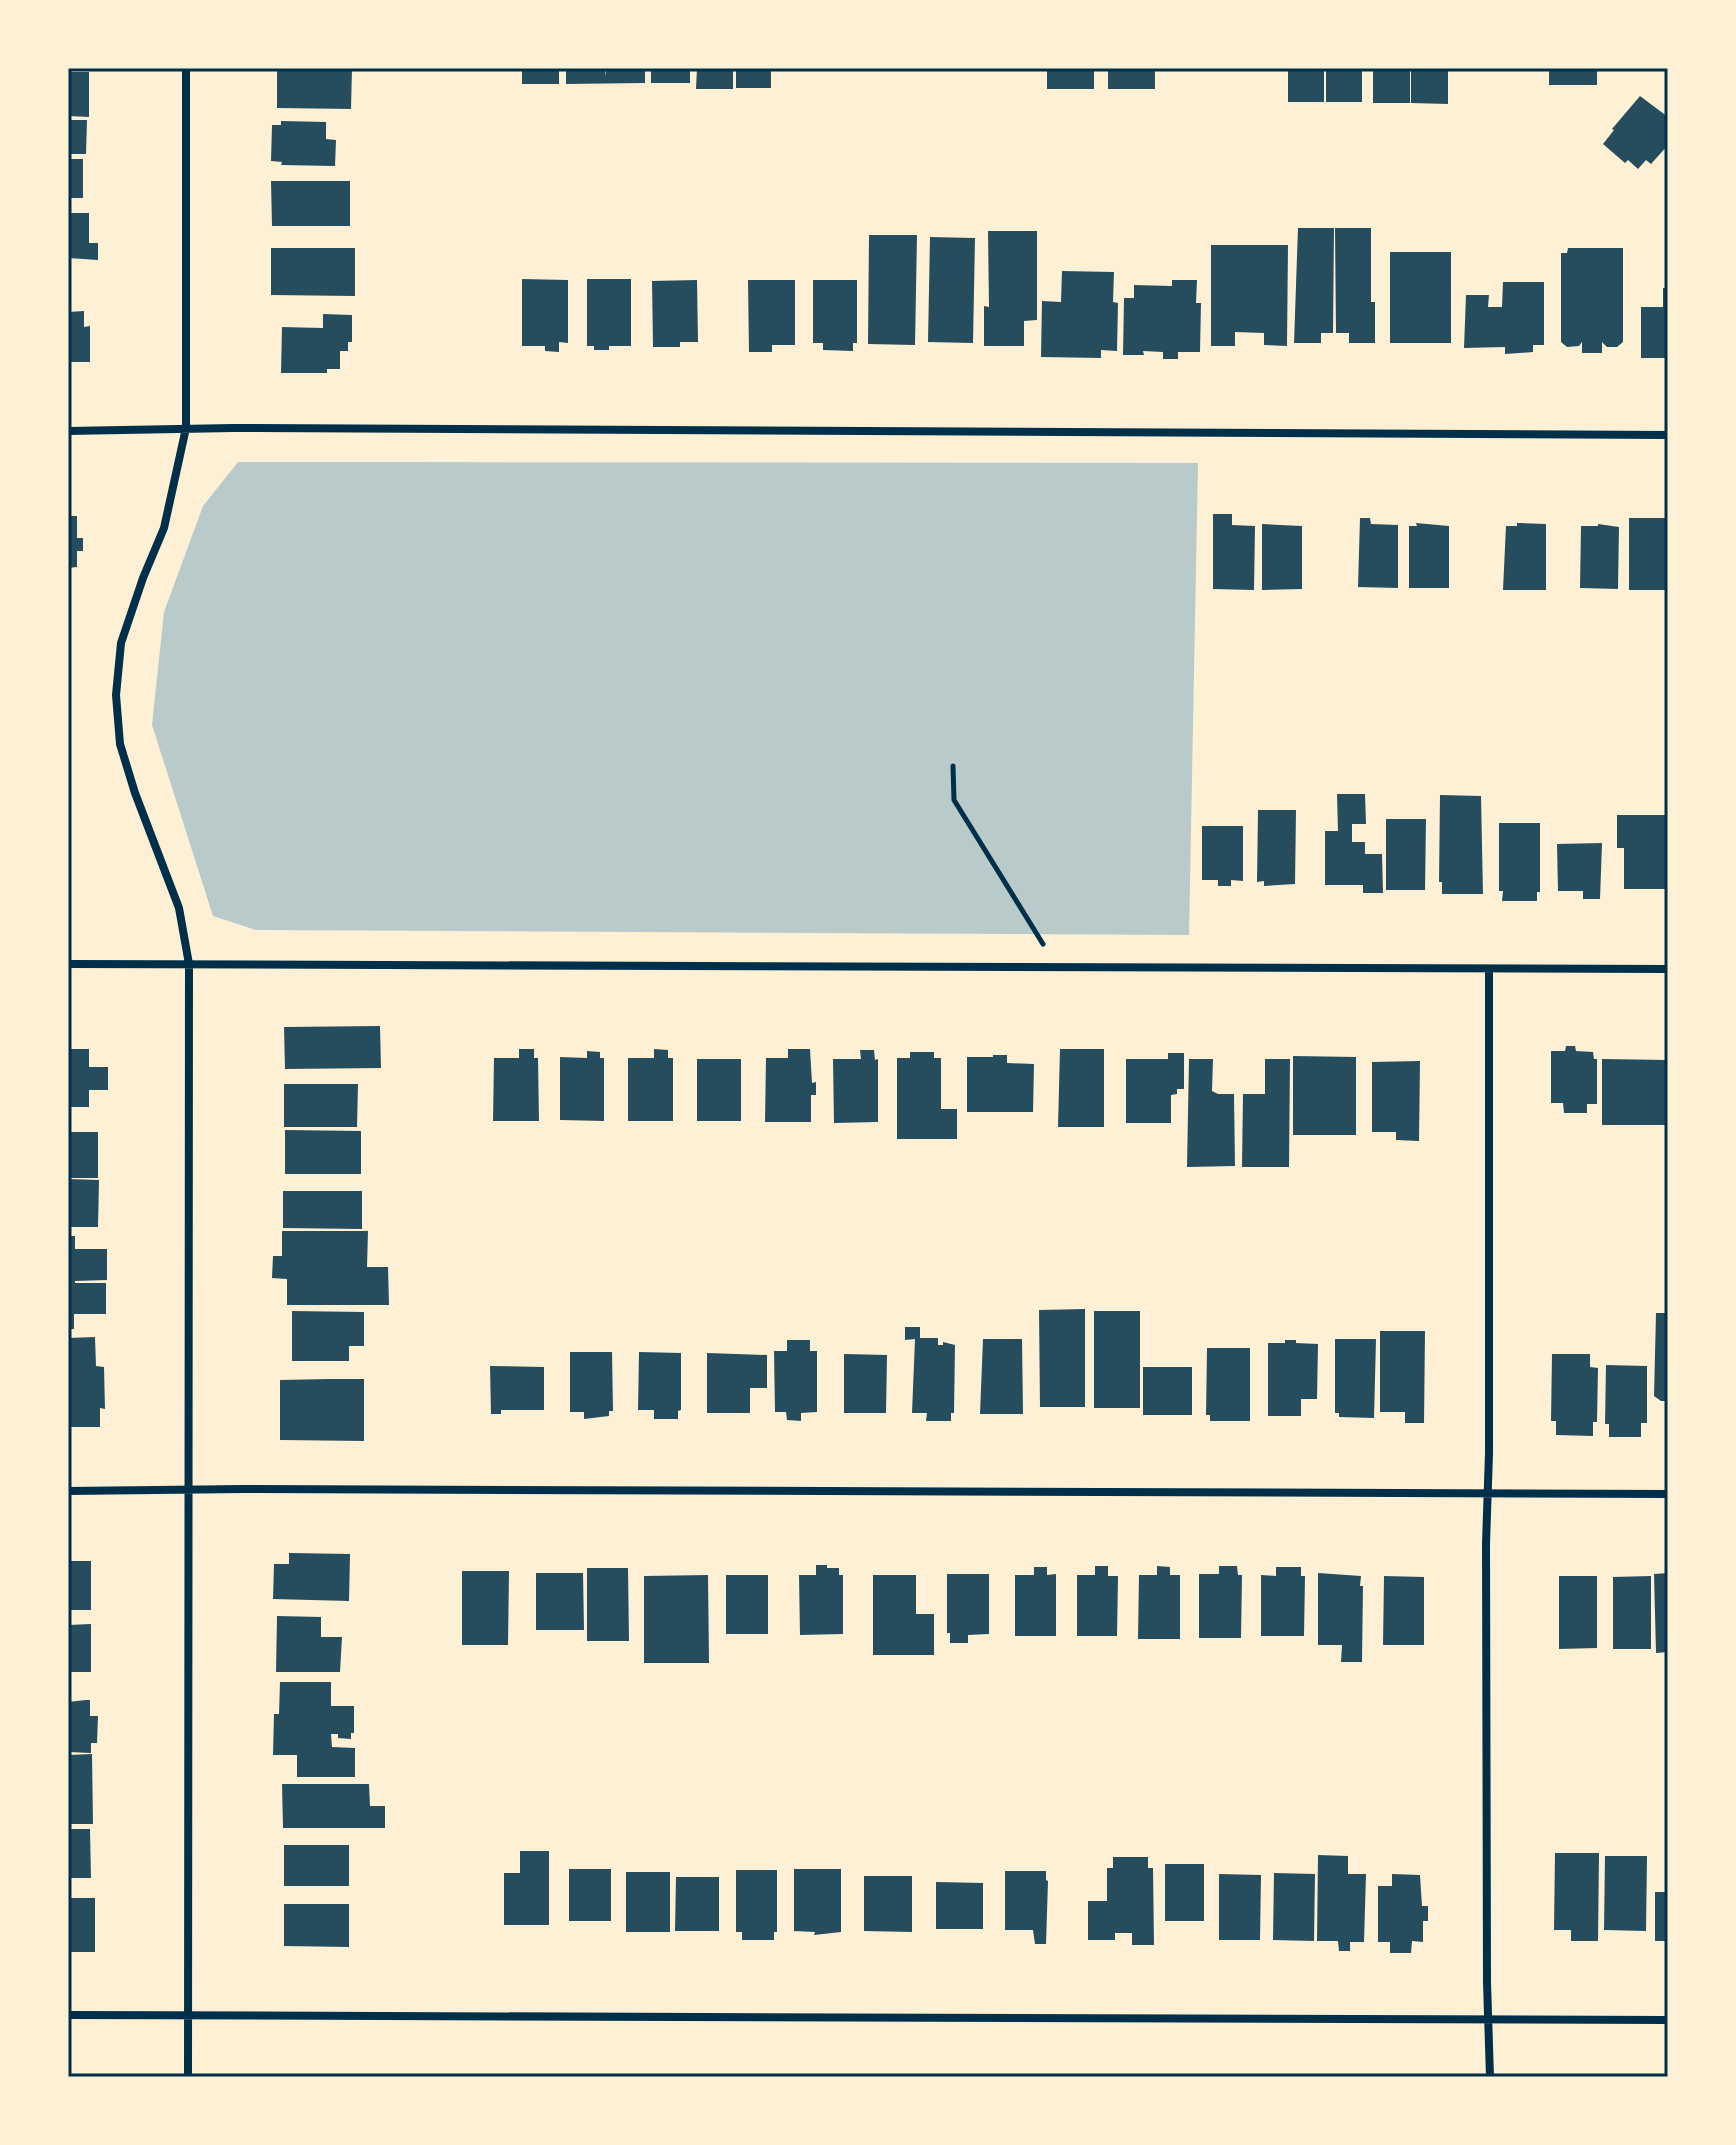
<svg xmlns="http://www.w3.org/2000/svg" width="1736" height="2145" font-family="'DejaVu Sans',sans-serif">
  <rect width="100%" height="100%" fill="#fdf0d5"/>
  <path fill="#b9caca" d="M238,462L1198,463L1189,935L256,930L213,916L152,725L164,612L203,506Z"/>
  <path fill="#264d5e" d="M277,68H352L351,109L277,108Z
    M522,68H559V84H522Z
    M566,68H605V77L606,68H645V83L566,84Z
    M651,68H690V83H651Z
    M697,68H733V89H696Z
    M736,68H771V88H736Z
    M1047,68H1094V89H1047Z
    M1108,68H1155V89H1108Z
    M1288,68H1324V102H1288Z
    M1326,68H1362V102H1326Z
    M1373,68H1410V103H1373Z
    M1411,68H1448V104L1411,103Z
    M1549,68H1597V85H1549Z
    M68,72H89V117L68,116Z
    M1640,96L1668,117V145L1651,164L1646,160L1638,169L1628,160L1625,163L1603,144L1614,130L1612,129Z
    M68,120H87L86,154H68Z
    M281,121L326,122V139L336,140L335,166L281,165L282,162L271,161L272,125H281Z
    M68,159H83V198H68Z
    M271,181H350V226H272Z
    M68,213H89V243H98V260L68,258Z
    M1298,228H1334L1333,333H1321V343H1294Z
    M1335,228H1371V302H1375V343H1349V333H1336Z
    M988,231H1037V320L1024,321V346H984V306L989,307Z
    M869,235H917L915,345L868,344Z
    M930,237L975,238L973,343L928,342Z
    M1211,245H1288L1287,346L1264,345V333L1235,332V346H1211Z
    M271,248H355V296L271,295Z
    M1568,248H1623V342L1617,347H1607L1602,342V353H1582V342L1579,346L1567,347L1561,342V253H1567Z
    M1390,252H1451V343H1390Z
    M1062,271L1114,272L1113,302L1118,303L1117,351L1101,350V358L1041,357L1042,301L1061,302Z
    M522,279L568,280V343L559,342V352L545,351V346H522Z
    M587,279H631V346H609V350H594V346H587Z
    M697,280L698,342H680V347H653L652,281Z
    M748,280H795V345H772V352H749Z
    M813,280H857V343H853V351L823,350V343H813Z
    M1172,280H1197L1196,303H1201L1200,352H1178V359H1163V352L1143,351L1144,355H1123L1124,298H1134V285L1172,286Z
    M1503,282H1544V345H1533V352L1505,354V347L1464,348L1466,295H1489L1488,307H1502Z
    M1663,288H1668V358H1641V307H1663Z
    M84,311V327L90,326V362H68V312Z
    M323,314L352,315V342H348V351H340V369H327V373H281L282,327L323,328Z
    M1213,514H1232V525L1255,526L1254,590L1213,589Z
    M68,516H77V538H83V551H77V567L68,568Z
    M1360,518H1370L1371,524L1398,525V588L1358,587Z
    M1629,518H1668V590H1629Z
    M1416,523L1449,526V588H1409V526H1417Z
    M1517,523L1546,524V590H1503L1506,526H1517Z
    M1262,524L1302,526V589L1262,590Z
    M1598,524L1619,527L1618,589L1580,588L1581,526H1598Z
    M1337,794H1365L1366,824H1352V842H1365V854H1382L1383,893H1363V885H1325V831H1338Z
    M1440,795L1481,796L1483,894H1442V882H1439Z
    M1258,810H1296L1295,884L1264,886V881L1257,882Z
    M1617,815H1666V889H1624V848H1617Z
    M1386,819H1426L1425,890H1386Z
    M1499,823H1540V892H1537V901H1502L1503,891H1499Z
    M1202,826H1243V881L1231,880V886H1218V880H1202Z
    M1602,843L1600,899H1583V891H1558L1557,844Z
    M380,1026L381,1068L285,1069L284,1027Z
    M1566,1046H1575L1576,1051L1593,1052L1594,1059H1597V1104H1587V1113H1564L1563,1103H1551V1051H1565Z
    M68,1049H89V1067H108V1090H89V1107H68Z
    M519,1049H534V1058H538L539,1121H493L494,1058H519Z
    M654,1049L668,1050V1058H673V1121H628V1058H654Z
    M788,1049H810L812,1083L816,1082V1095H811V1122H765L766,1058H788Z
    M1060,1049H1104V1127H1058Z
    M860,1050H874L875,1060L878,1059V1122L834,1123L833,1059H861Z
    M587,1051L600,1052V1058H604V1121L560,1120V1057L587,1058Z
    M910,1052H934V1058H941V1109H957V1139H897V1058H910Z
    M1168,1053H1184V1089H1177V1094L1171,1095V1123H1126V1059H1168Z
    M993,1055H1007V1063L1034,1064L1033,1112H967V1057H993Z
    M1293,1056L1356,1057V1135H1293Z
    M697,1059H741V1121H697Z
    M1189,1059H1213L1212,1091L1218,1094H1234L1235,1166L1187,1167Z
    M1265,1059H1290L1289,1167H1242L1243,1094H1265Z
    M1602,1059L1668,1060V1125H1602Z
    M1420,1061L1419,1141L1396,1140V1132H1372V1062Z
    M284,1084H358L357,1127H284Z
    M285,1130L361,1131V1174H285Z
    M68,1132H98V1178H68Z
    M68,1179L99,1180L98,1227H68Z
    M283,1191H362V1229L283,1228Z
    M282,1231H368L367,1267H388L389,1305H287V1279L272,1278L273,1256H282Z
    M68,1236H75V1249H107V1280L75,1281V1283H106V1314H74V1329H68Z
    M1085,1309V1407H1040L1039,1310Z
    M292,1311L364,1312V1346H349V1361H292Z
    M1094,1311H1140V1408H1094Z
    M1656,1313H1668V1401H1661L1654,1396Z
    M905,1327H920V1338H938V1345H943V1342L955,1345L954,1413H951V1421H926L927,1413H912L915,1339L905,1340Z
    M1380,1331H1425L1424,1423H1405V1412H1380Z
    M95,1337L96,1366L104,1367L105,1409L100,1408V1427H68V1338Z
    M983,1339H1022L1023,1414H980Z
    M1335,1339H1376L1374,1418L1339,1417V1413H1335Z
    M787,1340H810V1351H817V1412L801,1413V1421L787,1420L786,1412H775L774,1351H787Z
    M1285,1340H1296V1343L1318,1344L1317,1399H1301V1416H1268V1343H1285Z
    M1207,1348H1250V1421H1210V1415H1206Z
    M570,1352H612L613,1411H609V1416L584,1419V1412H570Z
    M639,1352L681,1353V1410L678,1411V1419H654V1410H638Z
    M707,1353L767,1355V1388H750V1413H707Z
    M844,1354L887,1355L886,1413H844Z
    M1552,1354H1590V1367L1598,1368L1597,1422H1593V1436L1556,1435V1421H1551Z
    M1606,1365L1647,1366V1423H1641V1437H1609V1424H1605Z
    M490,1366L544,1367V1410H501V1414H491Z
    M1143,1367H1192V1415H1143Z
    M329,1379H364V1441L280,1440V1380Z
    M289,1553L350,1554L349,1601L273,1599L274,1564H289Z
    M68,1561H91V1610H68Z
    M816,1565H827V1568H839V1575H843V1634L800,1635L799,1575H816Z
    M1095,1566H1108V1576H1118L1117,1636H1077V1575H1095Z
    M1157,1566L1170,1567V1575H1180V1639H1138L1139,1575H1157Z
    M1219,1566H1237L1238,1575H1242L1241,1638H1199V1574H1219Z
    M1034,1567H1047V1575L1056,1574V1636H1015V1575H1034Z
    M1276,1567H1301V1576H1305L1304,1636H1261V1575L1276,1576Z
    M587,1568H628L629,1641H587Z
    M462,1571H509L508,1645H462Z
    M536,1573H583L584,1630H536Z
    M1318,1573L1361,1576L1360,1586H1363L1362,1662H1341L1342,1645H1318Z
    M1668,1573V1652L1656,1653L1654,1574Z
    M947,1574H989V1634L968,1635V1643H950V1633H947Z
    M708,1575L709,1663H644V1576Z
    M726,1575H768V1634H726Z
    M873,1575H916V1614H934V1655H873Z
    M1384,1576L1424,1577V1645H1383Z
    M1559,1576H1597V1648L1559,1649Z
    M1651,1576V1649H1613V1577Z
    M277,1616L321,1617V1637H342L340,1672H276Z
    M91,1624V1672H68V1625Z
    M280,1682H331V1706H354V1733H351V1739L338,1738V1734H331L332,1747L355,1748V1777H297V1755H273L274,1714H279Z
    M86,1700H90V1716H98L97,1743H91V1753L68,1752V1702Z
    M92,1754L93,1824H68V1755Z
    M282,1784H369L370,1806H385V1828H283Z
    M68,1829H90L91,1878H68Z
    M284,1845H349V1886H284Z
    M520,1851H549V1925H504V1873H520Z
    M1555,1853H1599L1598,1941H1571V1930H1554Z
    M1318,1855L1348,1856V1874H1366L1364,1942H1350V1951H1339L1338,1941H1317Z
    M1605,1856H1647L1646,1931L1604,1930Z
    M1113,1857H1148V1868H1153L1154,1945H1132V1933H1115V1940H1088V1901H1107V1868H1113Z
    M1165,1864H1204V1921H1165Z
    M569,1869H611V1921H569Z
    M794,1869H841V1932L814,1935L815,1932L794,1931Z
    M736,1870H777V1932H774V1940H742V1932H736Z
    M1005,1871H1046V1880L1048,1881L1046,1944H1035L1033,1930H1005Z
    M626,1872H670V1932H626Z
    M1274,1873L1315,1874L1314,1941L1273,1940Z
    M1219,1874L1261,1875L1260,1940H1219Z
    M1392,1874L1420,1875L1422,1906H1428V1921H1423V1942L1412,1941L1411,1953H1390V1942H1378V1886H1392Z
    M864,1876H912V1932L864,1931Z
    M676,1877H719V1931H675Z
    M936,1882L983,1883V1929H936Z
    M1655,1892H1668V1941H1655Z
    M68,1898H95V1952H68Z
    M284,1904H349V1947L284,1946Z"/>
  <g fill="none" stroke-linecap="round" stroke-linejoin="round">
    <path stroke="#003049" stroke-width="5" d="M953,766L954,800L1043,944"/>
    <path stroke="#003049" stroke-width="8" d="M186,68V428L164,528L143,578L121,643L116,695L120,744L135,793L179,908L189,964L188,2077
      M68,431L233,428L1668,435
      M68,964L1668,969
      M1489,969V1453L1486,1544L1487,1982L1490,2077
      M68,1491L243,1489L1668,1494
      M68,2015L1668,2020"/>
  </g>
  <rect width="1736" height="2145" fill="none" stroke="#fdf0d5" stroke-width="140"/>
  <rect x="70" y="70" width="1596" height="2005" fill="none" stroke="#003049" stroke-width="3"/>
</svg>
